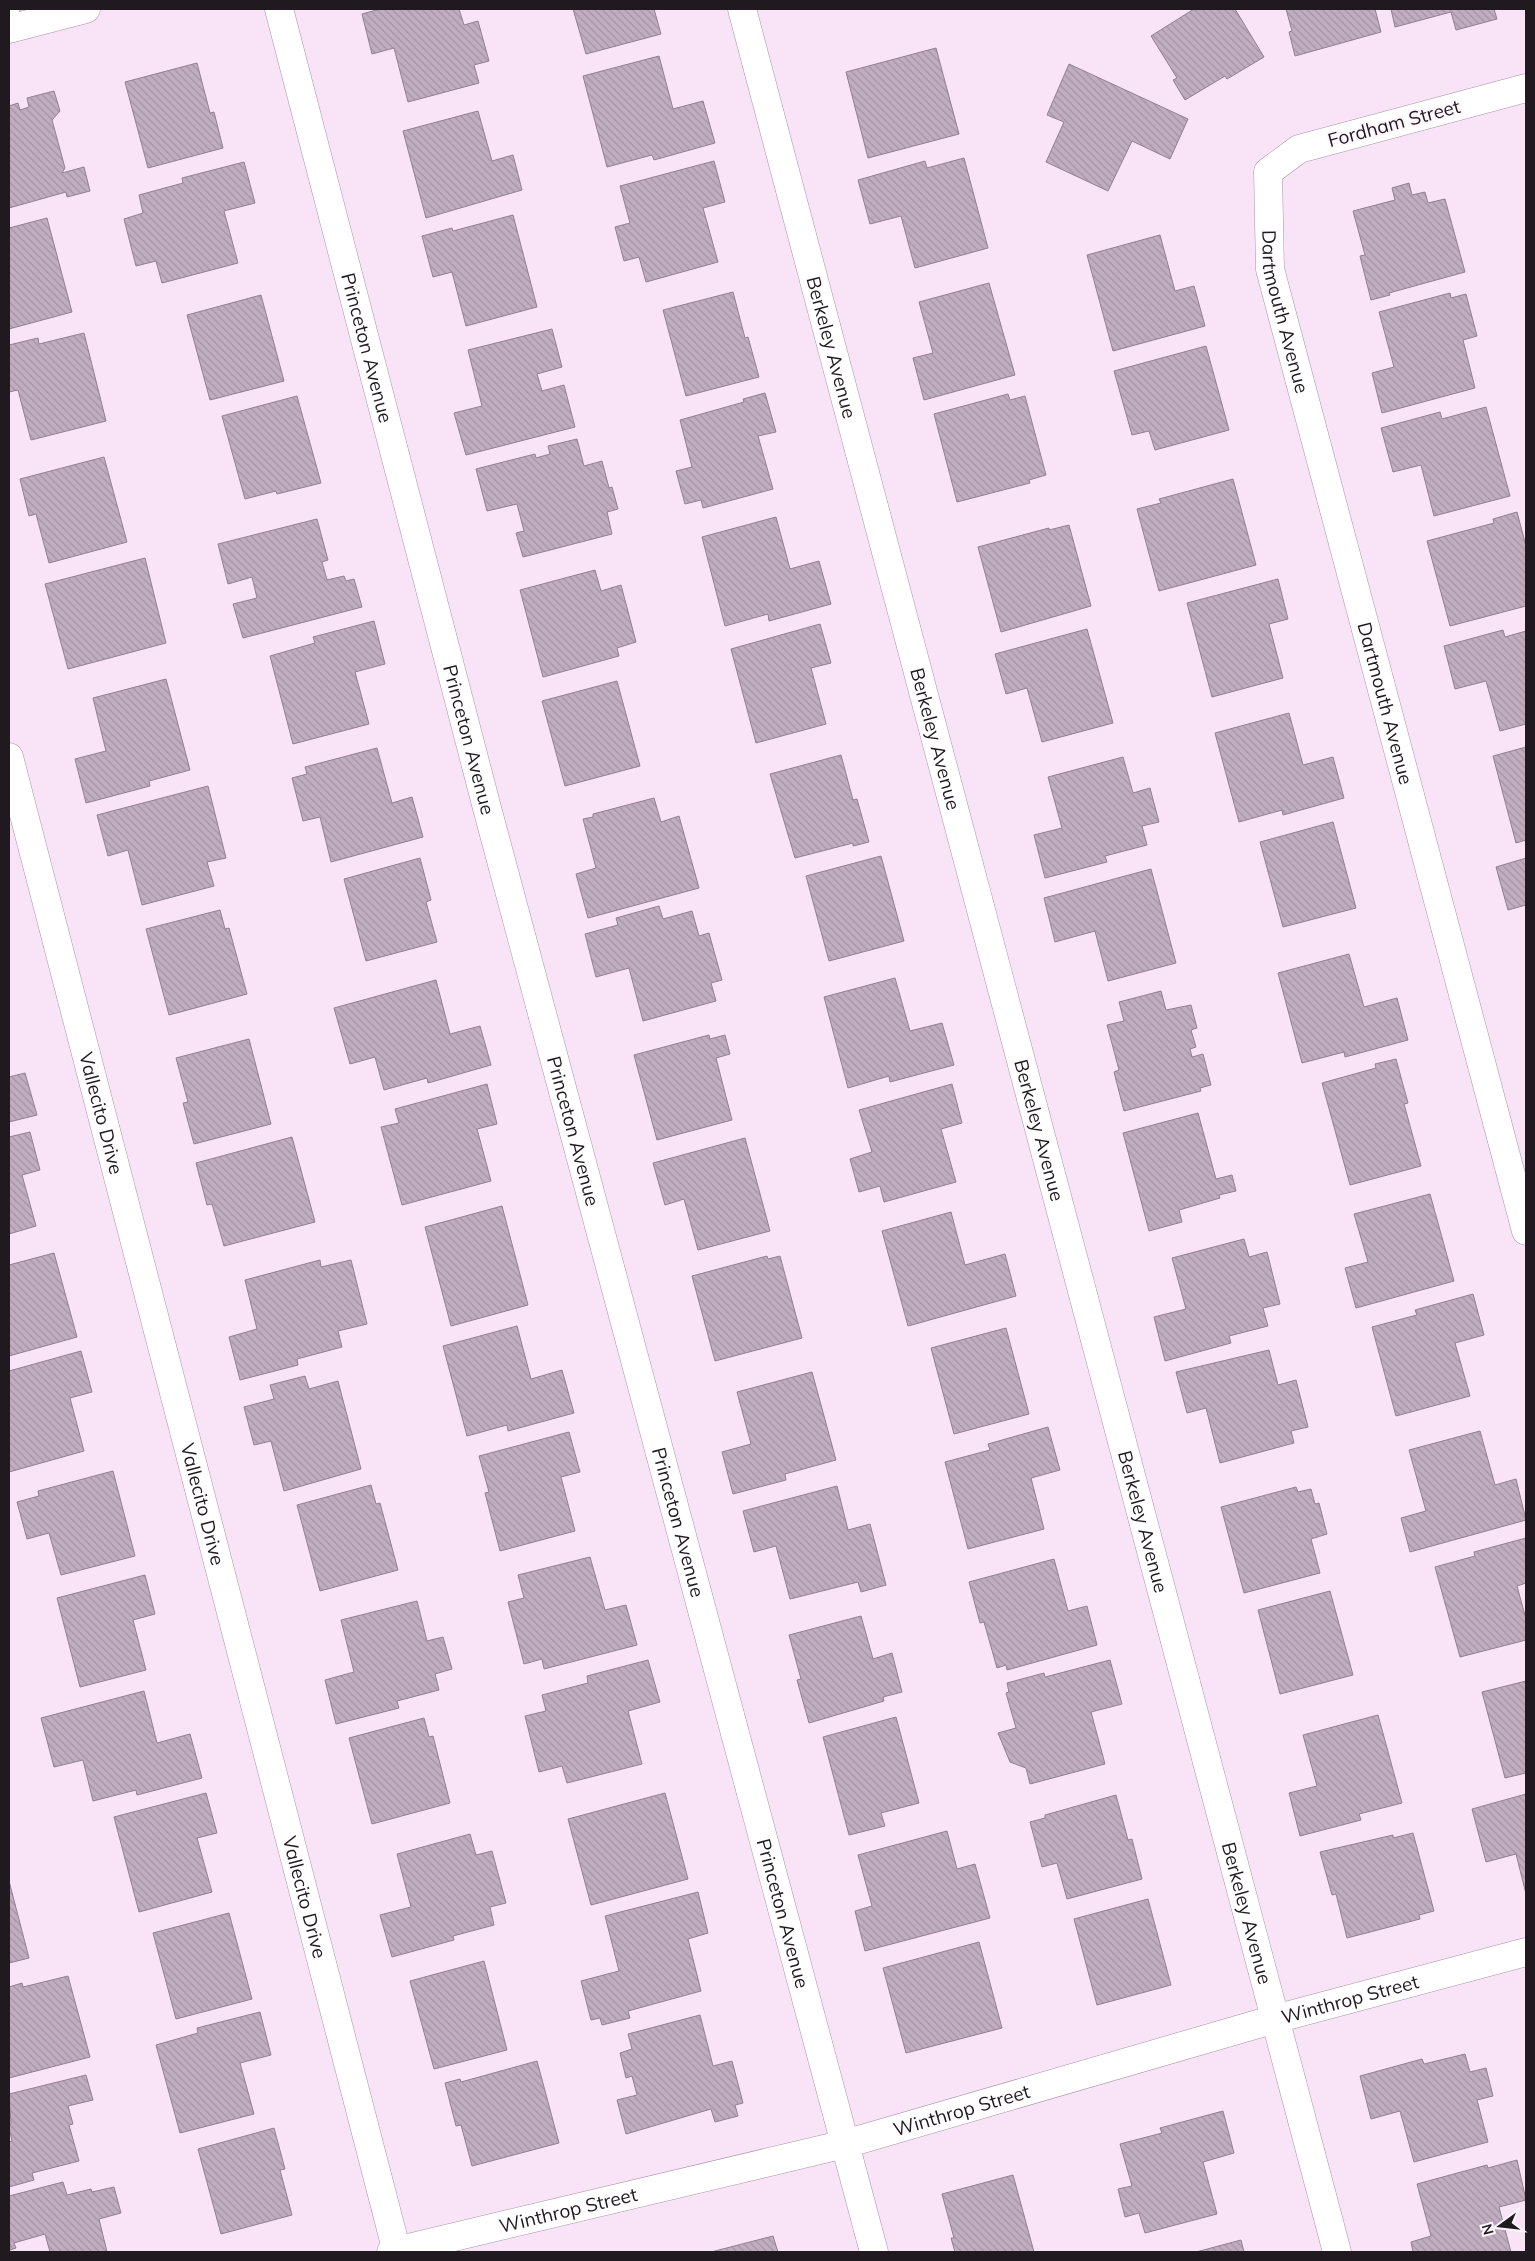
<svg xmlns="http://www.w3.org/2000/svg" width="1535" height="2261" font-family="Mulish,sans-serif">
  <defs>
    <pattern id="building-back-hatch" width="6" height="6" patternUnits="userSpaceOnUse" patternTransform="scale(1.25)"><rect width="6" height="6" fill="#c0adbf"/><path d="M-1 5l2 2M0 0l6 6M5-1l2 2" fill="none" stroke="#a594a4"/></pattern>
  </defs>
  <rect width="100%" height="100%" fill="#f9e4f7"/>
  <path fill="url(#building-back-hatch)" stroke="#927f90" d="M380,9H459L464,25L478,21L489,61L474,65L479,83L408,102L394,48L372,54L362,14Z
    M573,9H654L661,34L586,54Z
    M1194,9H1235L1264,57L1227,79L1225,76L1185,100L1173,80L1177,78L1151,36Z
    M1286,9H1375L1381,32L1295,56L1289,32L1292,31Z
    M1391,9H1494L1497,19L1456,30L1451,12L1395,27Z
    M936,48L959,134L868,158L846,72Z
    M659,56L673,109L703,101L715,143L654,160L652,155L607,167L583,76Z
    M197,63L210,113L214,112L223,148L148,168L125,82Z
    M1069,64L1188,119L1170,159L1132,141L1108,191L1046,162L1064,122L1047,115Z
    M54,91L60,111L52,120L65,168L62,173L84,167L90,191L67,197L66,192L9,208V106L18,103L20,110L29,107L27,98Z
    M478,111L492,161L513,155L522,190L426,218L403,131Z
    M964,158L988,248L915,268L901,216L870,224L858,180L925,161L927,168Z
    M714,161L725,202L703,208L718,262L646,282L639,257L624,261L615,227L630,223L620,186Z
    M244,162L255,203L224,211L238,263L162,283L156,261L136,266L124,219L143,213L139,195L183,183L182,178Z
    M1409,183L1412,195L1425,192L1428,203L1445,199L1465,272L1389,293L1390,295L1371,300L1360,256L1365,255L1353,211L1395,200L1392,188Z
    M513,215L537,307L466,326L452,272L433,277L422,236L452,228L453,231Z
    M47,218L72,312L9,329V228Z
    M1160,235L1175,291L1194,286L1205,326L1113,351L1087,255Z
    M989,283L1015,375L924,400L913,358L933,353L919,302Z
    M733,292L745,338L748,337L759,377L686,396L663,310Z
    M1450,293L1451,298L1466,294L1477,336L1463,340L1475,388L1382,413L1372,373L1394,367L1379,312Z
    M261,295L284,381L210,400L187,315Z
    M552,329L562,367L537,374L542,391L564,385L575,427L466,455L454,413L482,406L468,350Z
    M84,333L106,421L31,440L18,390L9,392V345L38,338L39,344Z
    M1206,346L1229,430L1155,450L1149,431L1132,435L1114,371Z
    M765,393L776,432L758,436L773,489L703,508L701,500L685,504L676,471L692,467L680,420L744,402L743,399Z
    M1008,394L1010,400L1025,396L1046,475L1029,480L1030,483L957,502L934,414Z
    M297,396L321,483L277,494L276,491L245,499L222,416Z
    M1486,407L1510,496L1434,516L1421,465L1393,472L1381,428L1440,412L1442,419Z
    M577,439L584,466L602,461L609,488L612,487L618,509L607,512L612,534L523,557L516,533L524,531L517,504L487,511L476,469L535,454L536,458L550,454L548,446Z
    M104,457L127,542L49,563L36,514L29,516L20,479Z
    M1233,479L1256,565L1159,591L1137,509L1161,503L1159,499Z
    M1517,512L1526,546V606L1450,626L1427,541L1494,523L1493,519Z
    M776,517L790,569L819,561L831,604L769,621L768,614L725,626L702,537Z
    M317,519L328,560L322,562L327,580L344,576L346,581L354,579L362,607L243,638L233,604L257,598L252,577L228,584L218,544Z
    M1069,525L1091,606L1001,632L978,547L1049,528V530Z
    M145,558L166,643L68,669L45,584Z
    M595,570L601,591L621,585L636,642L617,648L619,656L543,677L520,590Z
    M1278,579L1288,619L1269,624L1283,678L1212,697L1187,603Z
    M374,621L385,664L355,672L369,724L293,744L270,656L315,643L313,637Z
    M820,624L831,663L811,668L826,724L756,743L731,649Z
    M1087,629L1113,723L1042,742L1027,688L1006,694L995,654Z
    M1503,630L1505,637L1526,631V724L1500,731L1486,681L1455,689L1444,646Z
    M166,679L190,770L149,781L150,786L86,803L75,759L106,751L93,698Z
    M617,681L640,766L565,786L542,701Z
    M1289,713L1303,765L1333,757L1344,798L1283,815L1282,810L1239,822L1215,733Z
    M1526,747V840L1516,843L1493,756Z
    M377,748L392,803L412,797L423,837L331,862L320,817L303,821L292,778L307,774L305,767Z
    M841,755L853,800L857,799L869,842L853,846V843L795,858L770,774Z
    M1123,757L1133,793L1150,788L1159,822L1142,826L1147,845L1105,856L1107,862L1045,878L1034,835L1062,828L1048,777Z
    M208,786L226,858L207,862L214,886L142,905L128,850L108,856L97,815Z
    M654,798L661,822L679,816L699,888L588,918L576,874L596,868L583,819L593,817V814Z
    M1333,822L1356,908L1283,927L1260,842Z
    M881,856L904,941L829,961L806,876Z
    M420,858L431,900L426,902L437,942L366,961L344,879Z
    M1526,858V905L1508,910L1496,867Z
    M1151,869L1176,963L1108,981L1095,931L1055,942L1044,898Z
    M659,906L663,919L692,911L699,936L709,933L722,980L711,983L716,1001L643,1021L629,968L596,977L585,934L618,925L616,918Z
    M220,910L225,929L229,928L247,994L169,1015L146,929Z
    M1349,954L1364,1007L1397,998L1408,1040L1345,1057L1344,1052L1302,1063L1278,973Z
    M895,978L910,1031L942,1023L954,1065L890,1082L889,1076L848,1088L824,997Z
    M436,980L450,1034L480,1026L491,1065L428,1083L427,1078L384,1090L375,1057L350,1064L334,1008Z
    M1161,991L1166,1010L1191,1005L1197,1028L1191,1030L1196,1047L1190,1049L1192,1057L1203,1054L1211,1085L1200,1088L1201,1091L1124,1111L1114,1072L1119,1070L1107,1025L1124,1021L1119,1002Z
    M709,1035L710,1039L725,1035L730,1054L716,1058L732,1120L657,1140L634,1055Z
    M249,1039L271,1124L194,1144L183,1103L188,1102L176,1058Z
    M1396,1059L1408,1103L1404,1104L1421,1166L1350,1185L1322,1083L1376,1068L1375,1064Z
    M25,1073L37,1115L9,1122V1077Z
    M487,1084L497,1124L477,1129L491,1181L402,1205L381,1127L399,1123L395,1109Z
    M952,1084L962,1123L941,1129L956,1182L884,1202L880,1186L859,1192L850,1159L872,1152L859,1110Z
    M1198,1113L1216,1179L1232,1175L1236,1191L1219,1195L1220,1198L1179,1210L1182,1222L1149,1231L1123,1133Z
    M30,1132L40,1170L22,1175L36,1226L9,1234V1137Z
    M292,1137L315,1222L224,1246L212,1204L207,1205L196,1163Z
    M745,1138L770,1231L698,1250L684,1199L665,1205L653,1163Z
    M1430,1194L1454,1281L1356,1308L1345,1268L1368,1262L1354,1214Z
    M502,1206L528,1305L451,1326L425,1227Z
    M951,1212L965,1265L1005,1254L1016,1296L908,1326L882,1231Z
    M1244,1239L1249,1257L1267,1252L1280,1304L1263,1308L1268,1326L1229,1336L1231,1343L1165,1361L1154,1317L1186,1309L1172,1258Z
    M54,1253L77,1337L9,1356V1265Z
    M767,1256L768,1259L780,1256L802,1338L715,1361L692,1276Z
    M320,1260L321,1267L351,1260L367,1324L338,1331L342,1347L297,1359L298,1365L240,1380L229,1337L257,1329L245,1280Z
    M1473,1294L1484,1335L1455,1343L1470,1396L1396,1416L1372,1327L1417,1315L1415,1310Z
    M517,1326L531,1379L562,1370L574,1413L508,1431L507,1425L467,1436L443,1346Z
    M1006,1328L1029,1414L954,1434L931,1348Z
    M1269,1350L1278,1385L1296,1380L1308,1427L1291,1431L1294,1443L1220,1463L1206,1408L1187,1413L1176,1372Z
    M81,1351L92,1392L70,1398L84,1451L9,1472V1371Z
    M812,1372L836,1460L785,1474L786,1480L733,1494L722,1452L751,1444L737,1392Z
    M305,1376L309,1389L338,1381L361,1469L284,1491L271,1441L254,1445L244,1407L274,1399L270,1385Z
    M1048,1427L1060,1470L1031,1478L1044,1529L968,1549L945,1462L990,1450L988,1444Z
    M1480,1431L1495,1485L1516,1479L1526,1520L1410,1552L1401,1518L1426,1511L1409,1450Z
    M569,1432L580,1472L561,1477L575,1531L500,1551L485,1493L489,1492L479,1456Z
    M113,1471L135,1556L61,1575L49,1533L27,1539L17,1502L39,1496L38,1491Z
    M371,1485L376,1504L380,1503L398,1570L320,1591L297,1505Z
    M837,1486L848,1530L870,1524L886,1585L861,1592L858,1582L790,1599L776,1546L754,1552L743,1511Z
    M1296,1487L1298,1492L1311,1489L1315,1504L1319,1503L1327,1534L1311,1539L1320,1573L1244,1593L1221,1507Z
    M1526,1538V1583L1517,1586L1526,1619V1640L1460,1657L1435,1567L1475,1556L1474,1552Z
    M590,1557L605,1610L626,1605L637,1645L544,1669L542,1659L524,1664L508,1602L524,1598L518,1575Z
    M1054,1559L1068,1611L1087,1606L1097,1645L1007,1670L1006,1665L997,1668L984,1622L980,1623L969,1582Z
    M145,1575L155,1614L133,1620L146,1670L80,1687L57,1598Z
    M1330,1591L1353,1675L1280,1694L1258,1610Z
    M417,1601L427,1641L443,1637L452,1669L435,1674L439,1690L397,1701L399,1708L336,1724L325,1680L354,1672L341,1620Z
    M861,1616L873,1659L892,1653L902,1692L883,1697L884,1701L809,1723L797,1680L801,1679L789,1635Z
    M648,1660L660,1702L628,1711L642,1764L567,1783L562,1766L539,1772L525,1716L546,1711L542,1695L588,1683L587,1676Z
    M1110,1660L1122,1704L1091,1712L1105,1764L1030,1784L1026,1768L1010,1762L998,1733L1016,1728L1006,1693L1009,1692L1007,1683L1044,1673L1045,1677Z
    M1526,1681V1773L1505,1778L1482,1692Z
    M144,1691L157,1743L190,1734L202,1778L137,1795L136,1790L93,1801L83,1760L54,1767L41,1718Z
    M1378,1715L1402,1803L1359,1814L1361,1820L1300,1836L1289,1793L1317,1786L1303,1735Z
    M896,1717L919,1803L881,1813L885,1826L849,1835L823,1737Z
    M424,1718L429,1737L433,1736L450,1803L372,1824L349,1738Z
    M206,1793L217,1833L197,1838L212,1892L139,1912L114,1817Z
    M665,1793L688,1879L591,1905L568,1819Z
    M1526,1794V1894L1516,1854L1486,1862L1472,1809Z
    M1116,1795L1128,1840L1132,1839L1142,1879L1067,1899L1057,1863L1042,1867L1030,1822L1045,1818V1815Z
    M947,1831L957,1869L975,1864L990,1918L865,1951L855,1911L872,1906L858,1855Z
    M1413,1833L1434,1911L1419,1915L1420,1919L1347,1938L1336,1894L1332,1895L1320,1852L1393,1835V1838Z
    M470,1834L476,1855L492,1851L506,1903L490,1907L494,1925L453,1936L454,1940L392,1957L380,1915L411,1907L397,1854Z
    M9,1881L29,1958L9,1963Z
    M698,1892L708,1933L688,1939L701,1991L628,2011L630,2018L602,2025L600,2018L591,2020L581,1981L619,1971L605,1916Z
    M1148,1899L1171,1985L1097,2005L1074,1919Z
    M229,1913L252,1999L176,2019L153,1933Z
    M979,1942L1002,2028L906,2053L883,1968Z
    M484,1961L507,2050L434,2069L410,1981Z
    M68,1976L90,2057L9,2078V1987L22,1983L23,1987Z
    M260,2012L271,2055L240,2063L254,2114L180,2133L156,2045L198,2033L197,2028Z
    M700,2015L713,2066L732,2061L743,2103L735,2105L738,2116L715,2122L711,2109L626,2134L617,2100L637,2095L632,2076L626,2078L620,2053L632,2049L628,2034Z
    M1465,2054L1470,2072L1486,2068L1493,2096L1477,2100L1488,2142L1414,2162L1400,2111L1371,2119L1360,2076L1422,2059L1424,2064Z
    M537,2061L559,2143L472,2166L461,2125L456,2126L445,2083L460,2079L461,2082Z
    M86,2075L93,2100L68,2106L73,2124L69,2125L79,2161L32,2173L34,2180L9,2187V2142L12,2141L9,2127L11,2123L9,2094Z
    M1223,2111L1234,2153L1203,2162L1217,2214L1145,2233L1139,2213L1125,2217L1118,2189L1132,2186L1120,2144L1162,2133L1160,2128Z
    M274,2128L285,2169L280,2170L292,2215L221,2234L198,2149Z
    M1517,2160L1526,2200L1499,2207L1511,2252H1413L1411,2242L1431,2236L1417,2184L1487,2165L1488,2168Z
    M1013,2175L1034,2252H955L951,2238H954L942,2194Z
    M63,2182L67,2195L91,2189L92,2192L114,2187L121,2213L99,2219L107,2252H50L45,2234L14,2243L16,2248L10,2250L9,2196Z
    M773,2236L778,2252H711Z
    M1241,2240L1244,2252H1196Z"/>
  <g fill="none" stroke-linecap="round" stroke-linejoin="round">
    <defs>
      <path id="lane" d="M9,14L12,9"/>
      <g id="street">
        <path id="s1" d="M279,9L487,808L874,2252"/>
        <path id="s2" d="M742,9L1337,2252"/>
        <path id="s3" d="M1526,88L1299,149L1268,172L1270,269L1526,1231"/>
        <path id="s4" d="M9,757L397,2252"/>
        <path id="s5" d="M391,2252L845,2144L1275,2019L1526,1952"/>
      </g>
      <path id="secondary" d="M9,29L86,9"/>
    </defs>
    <use href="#lane" stroke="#a794a6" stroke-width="17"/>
    <use href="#street" stroke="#a794a6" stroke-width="29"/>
    <use href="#secondary" stroke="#a794a6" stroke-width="29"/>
    <use href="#lane" stroke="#fff" stroke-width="15"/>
    <use href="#street" stroke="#fff" stroke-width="28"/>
    <use href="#secondary" stroke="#fff" stroke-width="28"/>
  </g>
  <g text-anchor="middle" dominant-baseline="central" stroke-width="4" stroke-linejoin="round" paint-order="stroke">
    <g font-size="19" fill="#201920" stroke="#fef6fd">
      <text transform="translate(1394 123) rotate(-15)">Fordham Street</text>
      <text stroke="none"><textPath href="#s3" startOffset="415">Dartmouth Avenue</textPath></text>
      <text stroke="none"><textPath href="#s1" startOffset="350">Princeton Avenue</textPath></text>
      <text stroke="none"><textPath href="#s2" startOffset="350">Berkeley Avenue</textPath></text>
      <text stroke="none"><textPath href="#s3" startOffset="820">Dartmouth Avenue</textPath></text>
      <text stroke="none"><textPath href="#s2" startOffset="755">Berkeley Avenue</textPath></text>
      <text stroke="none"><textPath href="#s1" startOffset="755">Princeton Avenue</textPath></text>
      <text stroke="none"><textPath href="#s4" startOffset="368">Vallecito Drive</textPath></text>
      <text stroke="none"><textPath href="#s2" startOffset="1160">Berkeley Avenue</textPath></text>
      <text stroke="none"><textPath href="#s1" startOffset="1160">Princeton Avenue</textPath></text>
      <text stroke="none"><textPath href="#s4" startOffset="772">Vallecito Drive</textPath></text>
      <text stroke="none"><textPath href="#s1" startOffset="1565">Princeton Avenue</textPath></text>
      <text stroke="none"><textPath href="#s2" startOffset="1565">Berkeley Avenue</textPath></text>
      <text stroke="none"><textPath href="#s4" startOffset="1178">Vallecito Drive</textPath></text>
      <text stroke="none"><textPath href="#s2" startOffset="1970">Berkeley Avenue</textPath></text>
      <text stroke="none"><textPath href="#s1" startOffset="1970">Princeton Avenue</textPath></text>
      <text stroke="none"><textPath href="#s5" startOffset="992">Winthrop Street</textPath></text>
      <text stroke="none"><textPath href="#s5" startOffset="588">Winthrop Street</textPath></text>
      <text stroke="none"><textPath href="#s5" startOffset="182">Winthrop Street</textPath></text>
    </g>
  </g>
  <rect width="1535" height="2261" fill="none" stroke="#201920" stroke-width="20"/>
  <g transform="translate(1500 2226) rotate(255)" stroke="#fef6fd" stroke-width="4" paint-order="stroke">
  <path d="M0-4L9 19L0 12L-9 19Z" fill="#201920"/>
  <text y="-8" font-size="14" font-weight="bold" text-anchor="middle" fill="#201920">N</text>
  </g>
</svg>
